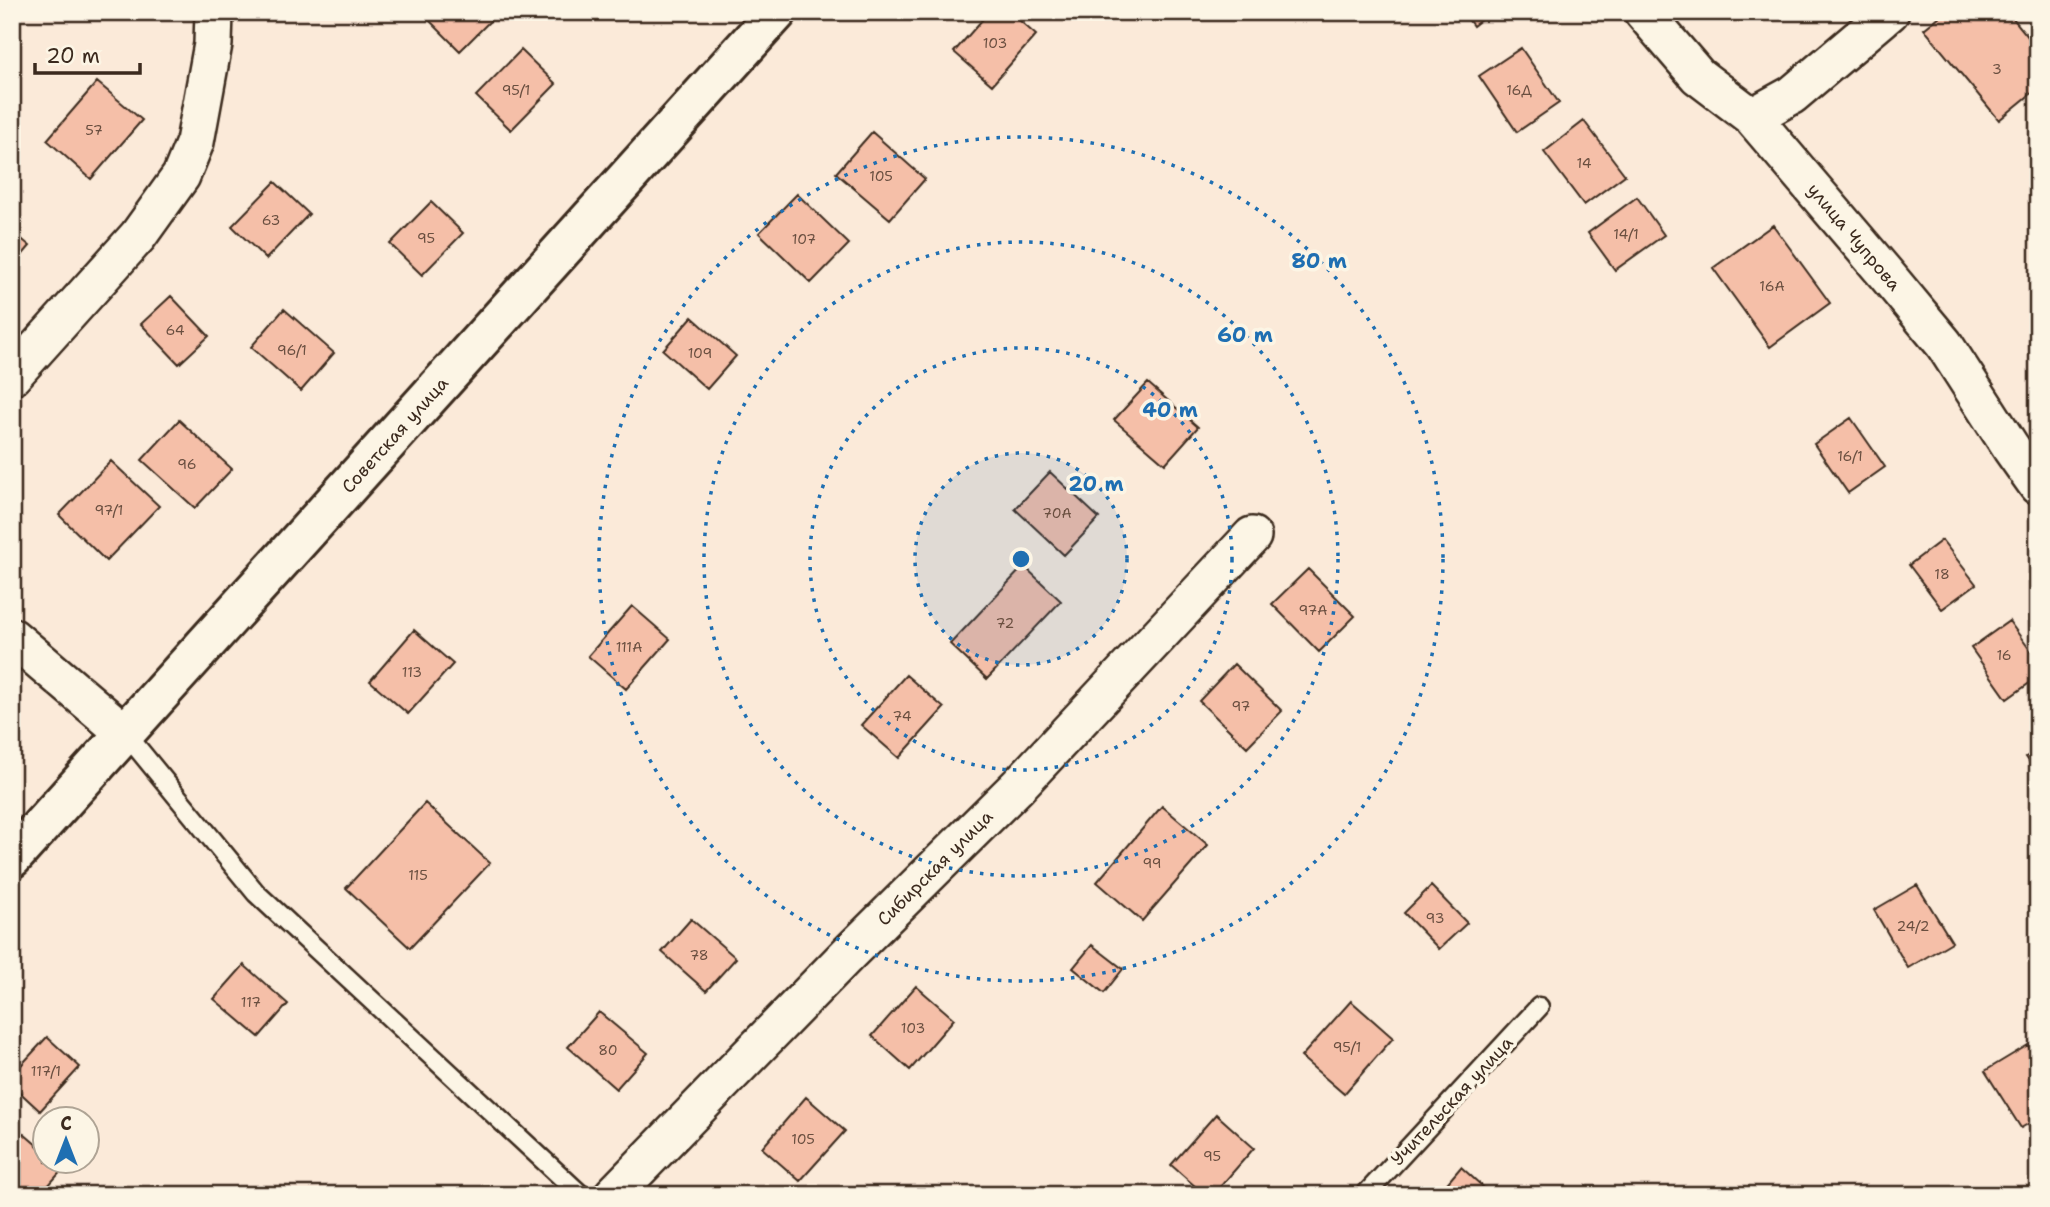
<svg xmlns="http://www.w3.org/2000/svg" width="2050" height="1207" font-family="'Shantell Sans',sans-serif">
  <rect width="100%" height="100%" fill="#fbead9"/>
  <filter id="ink" filterUnits="userSpaceOnUse"><feTurbulence type="fractalNoise" baseFrequency=".0143" numOctaves="2"/><feDisplacementMap in="SourceGraphic" scale="14" xChannelSelector="R" yChannelSelector="G"/><feConvolveMatrix kernelMatrix="1 2 1 2 8 2 1 2 1" color-interpolation-filters="sRGB"/></filter>
  <g filter="url(#ink)">
    <path fill="#f5bfa8" stroke="#3b2a1e" stroke-width="2" d="M421,12H499L460,51Z
      M989,12H1010L1036,35L992,85L954,52Z
      M1463,12H1491L1473,26Z
      M1945,12H2008L2038,49V88L1999,120L1924,29Z
      M1521,48L1559,103L1517,132L1479,76Z
      M521,50L556,84L511,130L476,96Z
      M97,82L142,120L91,179L47,140Z
      M1584,121L1625,175L1584,205L1544,152Z
      M872,132L925,179L890,219L836,173Z
      M275,182L309,214L266,259L232,226Z
      M797,194L849,244L811,283L759,233Z
      M1637,197L1664,235L1615,270L1588,233Z
      M431,202L463,233L422,275L390,244Z
      M1773,225L1830,303L1770,347L1713,268Z
      M12,231L30,246L12,267Z
      M171,296L209,336L179,364L141,324Z
      M284,309L334,353L301,391L251,347Z
      M692,317L736,356L707,389L663,350Z
      M1148,383L1198,427L1165,464L1114,420Z
      M1851,418L1885,467L1848,493L1814,444Z
      M179,420L232,469L195,508L142,460Z
      M111,461L159,506L106,561L59,515Z
      M1050,472L1099,518L1064,555L1015,509Z
      M1942,540L1976,584L1942,609L1909,565Z
      M1024,566L1061,601L987,679L950,644Z
      M1308,569L1355,616L1319,652L1272,604Z
      M632,606L670,639L626,689L588,656Z
      M2009,621L2038,661V677L2007,699L1971,648Z
      M414,630L453,664L408,714L370,681Z
      M1234,664L1282,711L1247,747L1199,701Z
      M906,675L944,708L899,758L861,725Z
      M2038,749V774L2026,757Z
      M425,803L490,863L410,948L346,888Z
      M1162,806L1208,845L1142,921L1097,882Z
      M1917,885L1952,942L1908,968L1874,910Z
      M1431,886L1467,923L1439,949L1404,913Z
      M691,919L736,958L706,991L662,952Z
      M1092,945L1123,969L1104,993L1073,968Z
      M244,965L288,1004L259,1037L214,999Z
      M916,986L954,1019L910,1070L872,1036Z
      M1351,1001L1393,1038L1344,1094L1301,1057Z
      M599,1012L648,1053L616,1089L568,1047Z
      M47,1037L80,1067L40,1111L12,1085V1075Z
      M2028,1045L2038,1061V1118L2021,1128L1985,1071Z
      M806,1097L845,1131L800,1181L762,1148Z
      M1216,1114L1254,1148L1213,1195H1205L1171,1165Z
      M17,1128L46,1153V1162H55L63,1169L40,1195H12V1134Z
      M1461,1167L1492,1195H1437Z"/>
    <g fill="none" stroke-linecap="round" stroke-linejoin="round">
      <defs>
        <path id="lane" d="M126,734L256,893L581,1195
          M1365,1195L1539,1007"/>
        <path id="street" d="M1643,12L1698,76L1752,117L1885,273L1944,344L2011,448L2038,486
          M1752,117L1792,95L1890,12
          M12,376L138,236L181,176L195,142L213,44L214,12
          M12,637L126,734
          M613,1195L849,953L1018,786L1252,536"/>
        <path id="secondary" d="M12,858L777,12"/>
      </defs>
      <use href="#lane" stroke="#3b2a1e" stroke-width="23"/>
      <use href="#street" stroke="#3b2a1e" stroke-width="42"/>
      <use href="#secondary" stroke="#3b2a1e" stroke-width="44"/>
      <use href="#lane" stroke="#fcf5e5" stroke-width="18"/>
      <use href="#street" stroke="#fcf5e5" stroke-width="37"/>
      <use href="#secondary" stroke="#fcf5e5" stroke-width="38"/>
    </g>
  </g>
  <circle cx="1021" cy="559" r="106" fill="#1f6fb2" fill-opacity=".12"/>
  <g fill="none" stroke="#1f6fb2" stroke-width="3.5" stroke-dasharray="3.5 7">
    <circle cx="1021" cy="559" r="106"/>
    <circle cx="1021" cy="559" r="211"/>
    <circle cx="1021" cy="559" r="317"/>
    <circle cx="1021" cy="559" r="422"/>
  </g>
  <g text-anchor="middle" dominant-baseline="central" stroke-width="7" stroke-linejoin="round" paint-order="stroke">
    <g font-size="14" fill="#6a4f40">
      <text x="995" y="43">103</text>
      <text x="1997" y="69">3</text>
      <text x="516" y="90">95/1</text>
      <text x="1519" y="90">16Д</text>
      <text x="94" y="130">57</text>
      <text x="1584" y="163">14</text>
      <text x="881" y="176">105</text>
      <text x="271" y="220">63</text>
      <text x="1626" y="234">14/1</text>
      <text x="426" y="238">95</text>
      <text x="804" y="239">107</text>
      <text x="1772" y="286">16А</text>
      <text x="175" y="330">64</text>
      <text x="292" y="350">96/1</text>
      <text x="700" y="353">109</text>
      <text x="1850" y="456">16/1</text>
      <text x="187" y="464">96</text>
      <text x="109" y="510">97/1</text>
      <text x="1057" y="513">70А</text>
      <text x="1942" y="574">18</text>
      <text x="1313" y="610">97А</text>
      <text x="1005" y="623">72</text>
      <text x="629" y="647">111А</text>
      <text x="2004" y="655">16</text>
      <text x="412" y="672">113</text>
      <text x="1241" y="706">97</text>
      <text x="902" y="716">74</text>
      <text x="1152" y="863">99</text>
      <text x="418" y="875">115</text>
      <text x="1435" y="918">93</text>
      <text x="1913" y="926">24/2</text>
      <text x="699" y="955">78</text>
      <text x="251" y="1002">117</text>
      <text x="913" y="1028">103</text>
      <text x="1347" y="1047">95/1</text>
      <text x="608" y="1050">80</text>
      <text x="46" y="1071">117/1</text>
      <text x="803" y="1139">105</text>
      <text x="1212" y="1156">95</text>
    </g>
    <g font-size="18" fill="#3b2a1e" stroke="#fcf5e5">
      <text transform="translate(1854 237) rotate(50)">улица Чупрова</text>
      <text transform="translate(395 435) rotate(-48)">Советская улица</text>
      <text transform="translate(935 868) rotate(-45)">Сибирская улица</text>
      <text transform="translate(1452 1101) rotate(-47)">Учительская улица</text>
    </g>
  </g>
  <circle cx="1021" cy="559" r="10" fill="#1f6fb2" stroke="#fcf5e5" stroke-width="3.5"/>
  <g font-size="21" text-anchor="middle" font-weight="bold" fill="#1f6fb2" stroke="#fcf5e5" stroke-width="7" stroke-linejoin="round" paint-order="stroke">
    <text x="1319" y="268">80 m</text>
    <text x="1245" y="342">60 m</text>
    <text x="1170" y="417">40 m</text>
    <text x="1096" y="491">20 m</text>
  </g>
  <rect width="2050" height="1207" fill="none" stroke="#fcf5e5" stroke-width="42"/>
  <rect x="21" y="21" width="2008" height="1165" fill="none" stroke="#3b2a1e" stroke-width="2.5" filter="url(#ink)"/>
  <g transform="translate(66 1140)"><circle r="33" fill="#fcf5e5" stroke="#afa495" stroke-width="2"/>
  <path d="M0-5L12 26L0 18L-12 26Z" fill="#1f6fb2"/>
  <text y="-10" font-size="19" font-weight="bold" text-anchor="middle" fill="#3b2a1e">С</text>
  </g>
  <path d="M35 63v10h105v-10" fill="none" stroke="#3b2a1e" stroke-width="3.5"/>
  <text x="46" y="63" font-size="21" fill="#3b2a1e" stroke="#fcf5e5" stroke-width="5" paint-order="stroke">20 m</text>
</svg>
